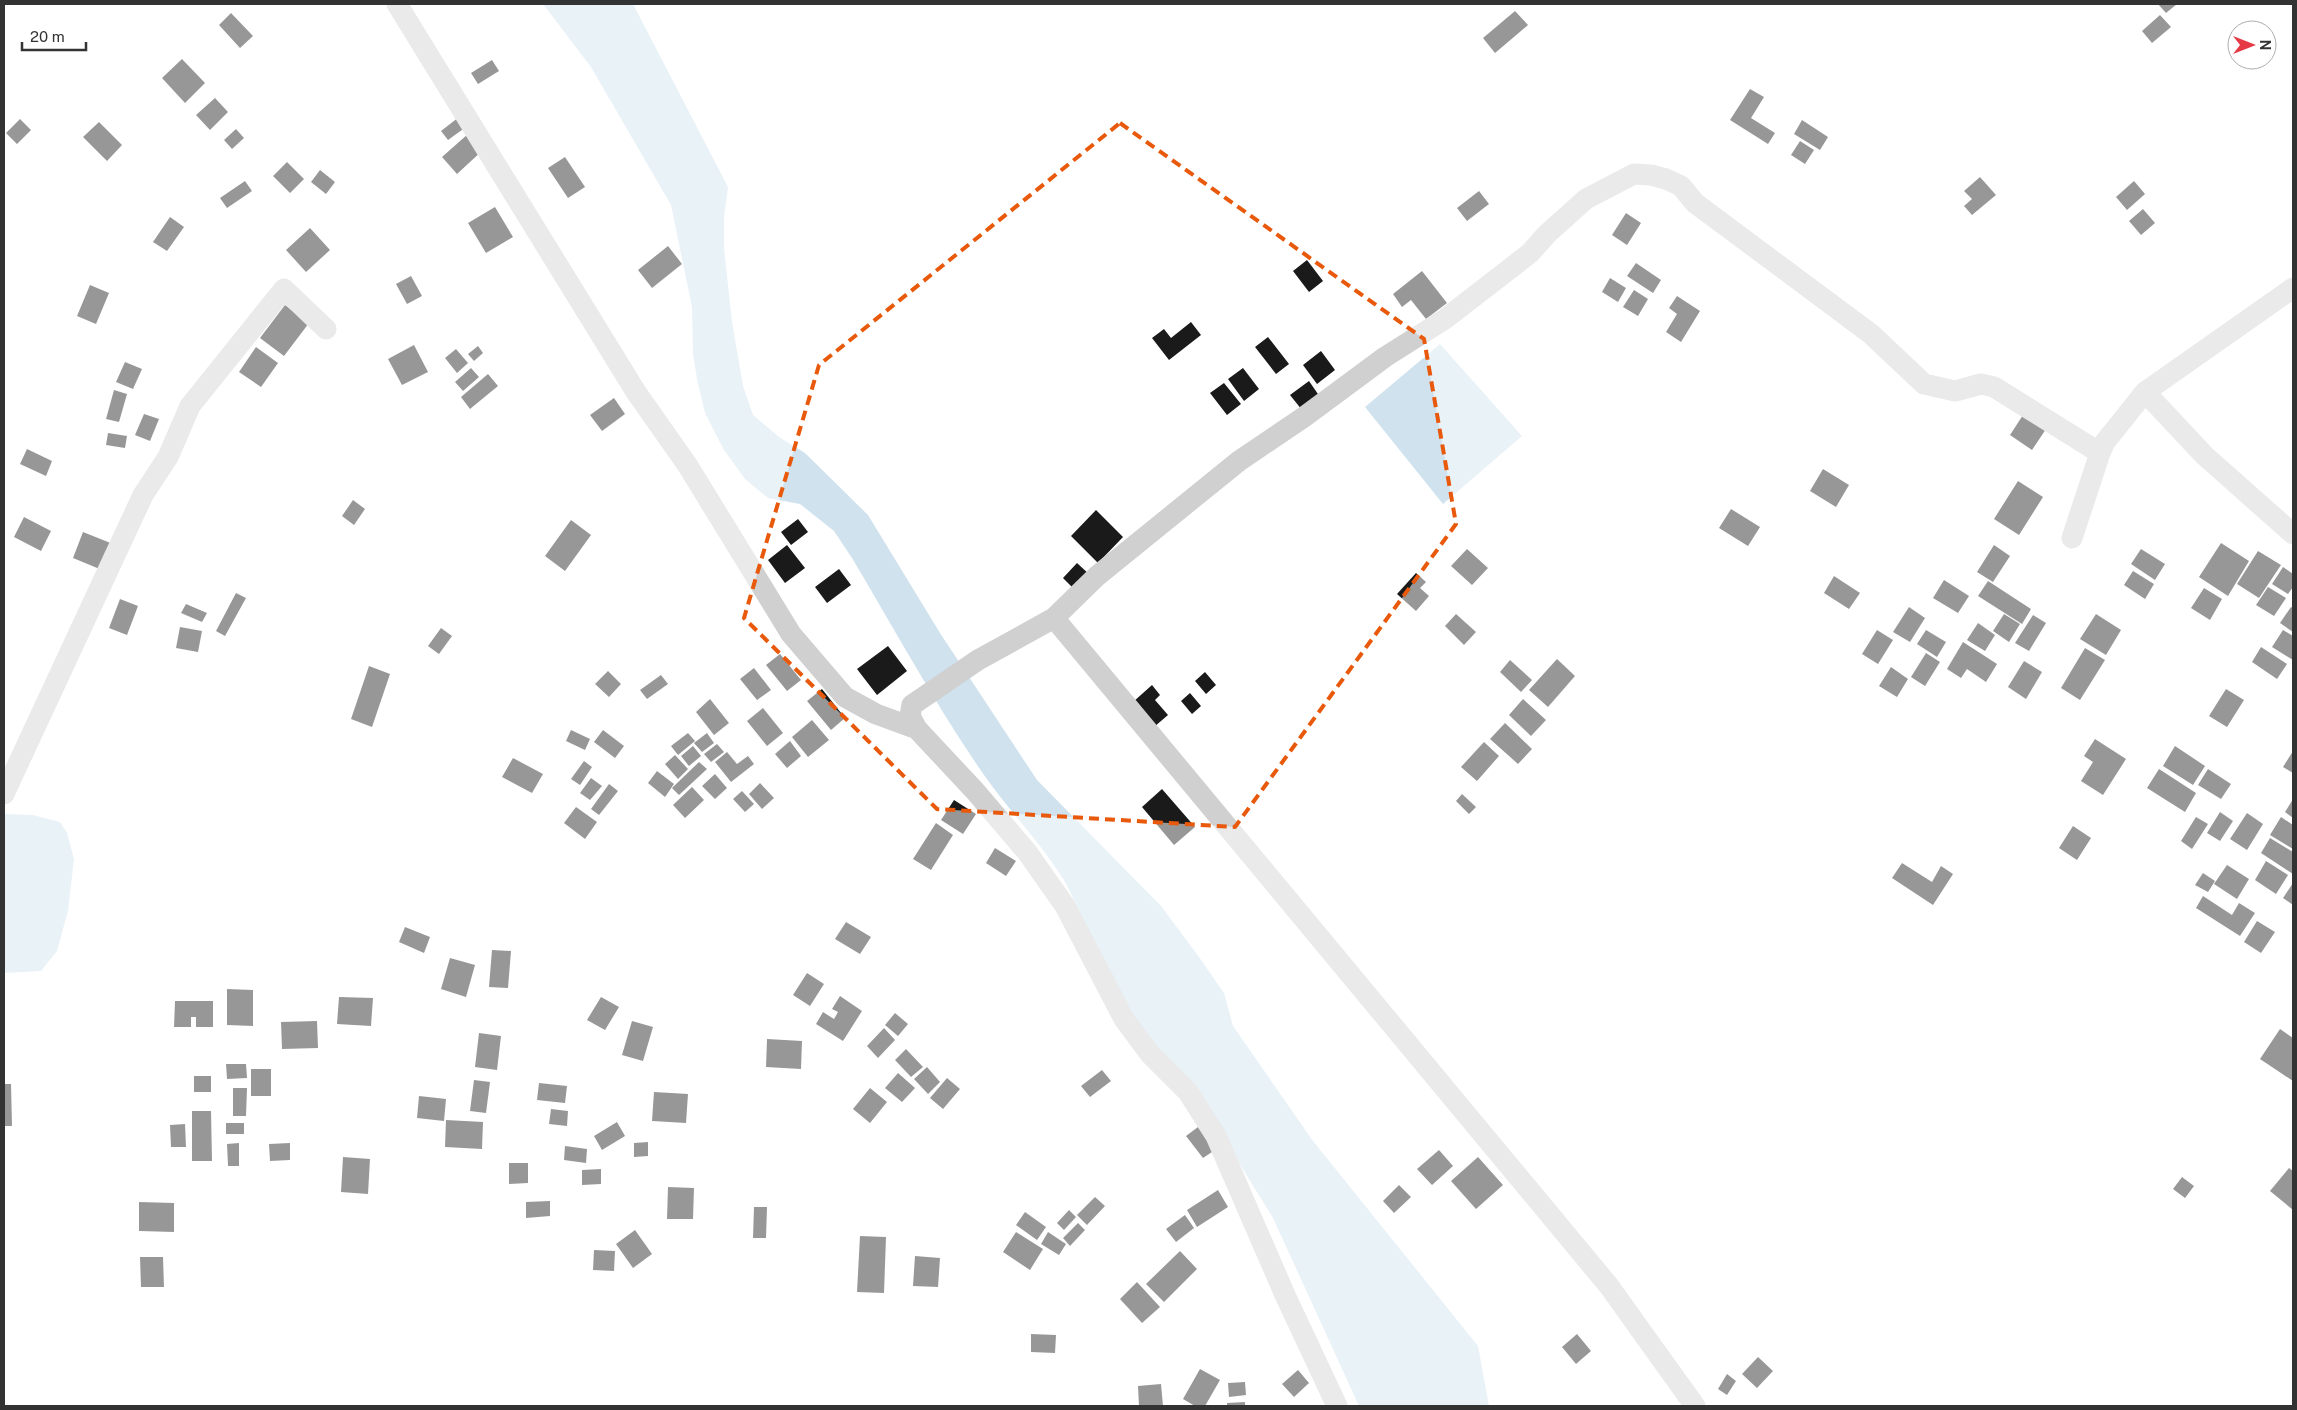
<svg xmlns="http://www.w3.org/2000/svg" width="2297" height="1410" font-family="'Public Sans',sans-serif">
  <rect width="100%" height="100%" fill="#fff"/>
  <path fill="#cfe2ee" d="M543,4H633L728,187L724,217V248L732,322L743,386L753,415L779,437L805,453L868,515L940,633L1037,780L1161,906L1199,957L1224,993L1233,1026L1313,1141L1478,1346L1489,1406H1359L1273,1218L1185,1075C1135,1034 1110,974 1082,918C1075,903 1069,887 1060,874C1037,839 1008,809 984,775C936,706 895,630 852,558L834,531L800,504L768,498L745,479L724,450L705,413L697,379L693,354L692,307L671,205L591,67Z
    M1440,344L1522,436L1443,504L1365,407Z
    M4,814L33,815L60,822L67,833L74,859L68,911L57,951L41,971L4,973Z"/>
  <path fill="#1a1a1a" d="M2158,4H2177L2166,13Z
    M1515,11L1528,25L1495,53L1483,38Z
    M231,13L253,36L240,48L219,25Z
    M2160,15L2171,27L2152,43L2142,31Z
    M182,59L205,83L185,103L162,78Z
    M492,60L499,71L478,84L471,73Z
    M1750,89L1764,97L1751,118L1775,133L1768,144L1730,120Z
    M215,98L228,112L210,130L196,115Z
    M459,117L466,127L448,140L441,131Z
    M20,119L31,130L17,144L6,133Z
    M1802,120L1828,137L1820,150L1794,134Z
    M99,122L122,145L107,161L83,137Z
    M236,129L244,138L232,149L224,140Z
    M468,134L483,150L457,174L442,157Z
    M1800,141L1814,150L1805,164L1791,155Z
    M565,157L585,187L568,198L548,168Z
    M287,162L304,179L290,193L273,176Z
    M320,170L335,182L326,194L311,182Z
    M1980,177L1996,195L1972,215L1964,206L1972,199L1964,191Z
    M245,181L252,191L227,208L220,198Z
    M2134,181L2145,194L2127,210L2116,197Z
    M1479,191L1489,204L1467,221L1457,208Z
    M495,207L513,237L486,253L468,223Z
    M2143,209L2155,223L2141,235L2129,221Z
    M1626,213L1641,223L1627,245L1612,235Z
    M170,217L184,227L167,251L153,242Z
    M310,228L330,250L306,272L286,250Z
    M668,246L682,264L652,288L638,270Z
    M1307,260L1323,281L1309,292L1293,271Z
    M1636,263L1661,280L1653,293L1627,276Z
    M1422,271L1447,303L1426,319L1411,300L1402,307L1393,294Z
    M411,276L422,296L407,304L396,284Z
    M1610,278L1626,288L1618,302L1602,292Z
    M90,285L109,293L96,324L77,316Z
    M1634,290L1648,299L1638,316L1623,307Z
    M1677,296L1700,311L1681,342L1666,332L1677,314L1669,308Z
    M285,305L309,323L284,356L260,338Z
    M1191,322L1201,335L1169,360L1152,338L1164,329L1171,338Z
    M1268,337L1289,364L1276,374L1255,347Z
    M414,345L428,372L402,385L388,359Z
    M478,346L483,353L474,361L468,354Z
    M256,347L278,363L261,387L239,372Z
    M456,349L468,363L457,373L445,358Z
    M1321,351L1335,370L1317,384L1303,365Z
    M125,362L142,369L133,389L116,382Z
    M471,368L479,377L463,391L455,382Z
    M1243,368L1259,389L1244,401L1228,379Z
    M488,374L498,386L470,409L461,397Z
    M1309,381L1320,397L1302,410L1290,395Z
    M1224,383L1241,404L1227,415L1210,393Z
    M114,390L127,394L119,422L106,419Z
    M614,398L625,414L602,431L590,415Z
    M144,414L159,419L150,441L135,435Z
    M2023,415L2046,429L2032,450L2010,435Z
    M108,433L127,436L125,448L106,445Z
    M27,449L52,461L46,476L20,464Z
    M1823,469L1849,485L1836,507L1810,491Z
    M2018,481L2043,497L2019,535L1994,519Z
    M353,500L365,509L354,525L342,516Z
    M1731,509L1760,527L1748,546L1719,528Z
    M1096,510L1123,537L1098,563L1071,536Z
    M24,517L51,531L41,551L14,537Z
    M798,519L808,532L791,545L781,532Z
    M571,520L591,535L565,571L545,556Z
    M83,532L113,544L102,570L73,558Z
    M2221,543L2249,561L2228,596L2199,577Z
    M787,545L805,568L785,583L768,560Z
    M1994,545L2010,556L1993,582L1977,572Z
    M1467,549L1488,568L1472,585L1451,566Z
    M2141,549L2165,564L2155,580L2131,564Z
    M2258,551L2281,565L2259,598L2237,584Z
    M1077,563L1090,575L1075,590L1063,578Z
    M2283,567L2293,574V587L2288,594L2272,584Z
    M839,569L851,585L827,603L815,587Z
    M2133,571L2154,584L2145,599L2124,585Z
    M1416,573L1426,582L1420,588L1429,596L1416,611L1397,594Z
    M1834,576L1860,593L1849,609L1824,593Z
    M1944,580L1969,596L1958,613L1933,598Z
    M1988,581L2031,609L2022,624L1978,596Z
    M2268,587L2286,598L2274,616L2256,605Z
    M2204,588L2222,599L2210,620L2191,608Z
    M236,593L246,598L225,636L216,631Z
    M120,599L138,606L127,635L109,628Z
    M186,604L207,613L202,622L181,613Z
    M1909,607L1925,618L1910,642L1893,632Z
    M2291,607L2293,608V632L2280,623Z
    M1456,614L1476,632L1464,645L1445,626Z
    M2004,614L2020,624L2009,642L1993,631Z
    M2096,614L2121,630L2106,655L2080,639Z
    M2033,615L2046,623L2029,651L2015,643Z
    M1978,623L1995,635L1985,651L1967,640Z
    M180,627L202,631L198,652L176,648Z
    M441,628L452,636L439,654L428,646Z
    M1877,630L1893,640L1878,664L1862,654Z
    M1926,630L1946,642L1937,657L1917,644Z
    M2283,630L2293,636V660L2272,647Z
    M1963,642L1997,664L1986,682L1967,669L1961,678L1947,669Z
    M888,646L907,671L877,695L857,669Z
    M2261,647L2287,664L2277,679L2252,662Z
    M2085,648L2105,660L2080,700L2061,688Z
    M1926,653L1940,662L1925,686L1911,677Z
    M780,654L801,680L787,691L766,665Z
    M1557,659L1575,676L1548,707L1529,690Z
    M1510,660L1532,680L1521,692L1500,672Z
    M2024,661L2042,672L2026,699L2008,687Z
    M369,666L390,674L372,727L351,719Z
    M1891,667L1908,679L1897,697L1879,686Z
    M754,668L771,690L757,700L740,679Z
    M608,671L621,684L609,697L595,684Z
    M1205,672L1216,685L1206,694L1195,681Z
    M661,675L668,684L647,699L640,690Z
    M1152,685L1160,695L1155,700L1168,715L1154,727L1133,702Z
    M822,689L845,718L831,730L807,701Z
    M2226,689L2244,700L2227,727L2209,716Z
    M1190,693L1201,706L1192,714L1181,701Z
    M710,699L729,723L714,735L696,712Z
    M1523,699L1546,720L1531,736L1509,715Z
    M763,708L783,733L767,746L747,721Z
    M812,720L829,740L808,757L792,737Z
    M1505,723L1532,749L1518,764L1490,739Z
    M571,730L590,739L585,750L566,741Z
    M603,730L624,746L615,758L594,742Z
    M688,733L695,741L678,755L671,746Z
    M707,733L714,743L702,752L694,743Z
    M2095,739L2126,759L2103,795L2081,781L2093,762L2084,756Z
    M790,741L801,756L787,768L775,754Z
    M1484,742L1499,756L1477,781L1461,767Z
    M717,744L724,752L711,762L704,754Z
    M693,746L701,756L689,766L681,756Z
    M2175,746L2205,766L2193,785L2163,766Z
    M2293,751V773L2283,767Z
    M727,752L737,764L748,756L754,764L731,782L715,762Z
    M675,755L688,769L678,779L665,764Z
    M513,758L543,774L532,793L502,777Z
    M584,761L592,767L580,785L571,779Z
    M699,762L707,769L679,795L672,788Z
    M2159,769L2196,793L2185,812L2147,788Z
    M2208,769L2231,784L2221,799L2198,785Z
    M657,771L674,784L665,797L648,783Z
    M715,774L727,788L715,799L702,786Z
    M591,778L602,786L590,800L580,793Z
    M760,783L774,798L762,809L749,794Z
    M609,784L618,791L599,815L591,809Z
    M692,787L704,800L685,818L673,805Z
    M1162,789L1195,827L1174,845L1142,807Z
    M742,791L754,804L745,812L733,799Z
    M1462,794L1476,807L1469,814L1456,801Z
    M2293,799V818L2285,812Z
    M954,800L976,814L963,834L941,820Z
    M576,807L597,822L585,839L564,823Z
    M2220,812L2233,821L2220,841L2207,833Z
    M2247,813L2263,824L2247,850L2230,839Z
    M2196,817L2208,824L2192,849L2181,841Z
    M2281,817L2293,825V849L2270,835Z
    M936,823L953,835L931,870L913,859Z
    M2073,826L2091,838L2077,860L2059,848Z
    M2270,838L2293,852V874L2261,853Z
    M995,848L1016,861L1006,876L986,863Z
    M2266,861L2288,875L2276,894L2255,880Z
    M1902,863L1932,882L1941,866L1953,874L1933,905L1892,878Z
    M2227,865L2249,879L2237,899L2214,884Z
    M2203,873L2215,881L2208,892L2195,885Z
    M2293,883V905L2283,898Z
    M2203,896L2232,915L2239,903L2255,913L2240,936L2196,908Z
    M2257,921L2275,932L2261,953L2244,942Z
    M846,922L871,937L860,954L835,939Z
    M405,927L430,937L424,953L399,942Z
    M492,950L511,951L508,988L489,987Z
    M450,958L475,965L466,997L441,989Z
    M807,973L824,984L810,1006L793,995Z
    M227,989L253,990V1026L227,1025Z
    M840,996L862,1011L843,1041L816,1024L823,1012L834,1019L838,1012L832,1009Z
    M339,997L373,998L371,1026L337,1024Z
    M601,997L619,1007L605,1030L587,1020Z
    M175,1001H213V1027H196V1017H191V1027H174Z
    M895,1013L908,1024L898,1036L885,1025Z
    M317,1021L318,1048L282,1049L281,1022Z
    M632,1021L653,1027L643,1061L622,1055Z
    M884,1028L895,1040L878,1058L867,1046Z
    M2280,1029L2293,1038V1081L2260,1059Z
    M479,1033L501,1036L497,1070L475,1067Z
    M767,1039L802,1041L801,1069L766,1067Z
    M906,1049L923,1067L911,1077L895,1060Z
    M226,1064H246L247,1078L227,1079Z
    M927,1067L940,1082L928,1094L914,1079Z
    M251,1069H271V1096H251Z
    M1102,1070L1111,1081L1090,1097L1081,1086Z
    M898,1073L915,1088L902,1102L885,1088Z
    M194,1076H211V1092H194Z
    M947,1078L960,1089L943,1109L930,1098Z
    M474,1080L490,1082L486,1113L470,1111Z
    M539,1083L567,1086L565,1103L537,1100Z
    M4,1084H11L12,1126H4Z
    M233,1088H247L246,1116H233Z
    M870,1088L887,1102L870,1123L853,1109Z
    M654,1092L688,1094L686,1123L652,1121Z
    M419,1096L446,1099L444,1121L417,1118Z
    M551,1109L568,1111L567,1126L549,1124Z
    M192,1111H211L212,1161H192Z
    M446,1120L483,1122L482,1149L445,1147Z
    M617,1122L625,1136L602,1150L594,1136Z
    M226,1123H244V1134H226Z
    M185,1124L186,1147H171L170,1125Z
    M1198,1127L1215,1150L1203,1158L1186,1136Z
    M648,1142V1156L634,1157V1143Z
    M239,1143V1166H228L227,1144Z
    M290,1143V1160L270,1161L269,1144Z
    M565,1146L587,1149L586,1163L564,1160Z
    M1439,1150L1453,1166L1432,1185L1417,1169Z
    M343,1157L370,1159L368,1194L341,1192Z
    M1478,1157L1503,1185L1476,1209L1451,1181Z
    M509,1163H528V1183L509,1184Z
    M2289,1168L2293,1171V1210L2270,1191Z
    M601,1169V1184L582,1185V1170Z
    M2182,1177L2194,1186L2185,1198L2173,1189Z
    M1399,1185L1411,1197L1394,1213L1383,1201Z
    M668,1187L694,1188L693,1219H667Z
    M1218,1190L1228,1207L1197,1227L1187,1210Z
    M1095,1197L1105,1206L1087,1225L1077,1215Z
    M550,1201V1216L526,1218V1202Z
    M139,1202L174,1203V1232L139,1231Z
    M754,1207H767L766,1238H753Z
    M1069,1210L1076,1217L1064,1230L1057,1223Z
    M1025,1212L1046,1227L1037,1240L1016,1225Z
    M1185,1215L1194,1228L1176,1242L1166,1229Z
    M1078,1223L1085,1230L1070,1246L1063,1238Z
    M635,1230L652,1254L633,1268L616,1244Z
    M1016,1232L1043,1249L1030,1270L1003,1252Z
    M1048,1232L1066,1244L1059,1255L1041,1244Z
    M860,1236L886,1237L884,1293L857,1292Z
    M594,1250L615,1251L614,1271L593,1270Z
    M1180,1251L1197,1269L1164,1302L1146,1284Z
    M915,1256L940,1258L938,1287L913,1286Z
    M140,1257H163L164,1287H141Z
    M1137,1282L1160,1307L1142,1323L1120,1299Z
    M1031,1334L1056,1335L1055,1353L1031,1352Z
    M1577,1334L1591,1351L1576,1364L1562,1347Z
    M1758,1357L1773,1371L1757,1388L1742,1374Z
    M1200,1369L1220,1380L1205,1406H1195L1183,1399Z
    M1298,1370L1309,1383L1294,1397L1282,1384Z
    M1727,1374L1736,1381L1727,1395L1718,1389Z
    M1245,1382L1246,1395L1229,1397L1228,1383Z
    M1161,1384L1163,1406H1139L1138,1386Z
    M1245,1402V1406H1227V1403Z"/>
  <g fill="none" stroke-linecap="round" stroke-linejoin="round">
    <path stroke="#d0d0d0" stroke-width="21" d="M397,4L636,392L688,466L791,634L845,697L876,714L917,729
      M2145,392L2204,455L2293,534
      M2072,538L2100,453
      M1054,618L1609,1286L1695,1406
      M4,794L143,495L168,457L190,406L284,289L326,329
      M1337,1406L1285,1295L1216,1136L1188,1092L1150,1054L1124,1019L1065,906L1027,852L975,791L917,729L910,716L912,705L978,660L1054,618L1097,576L1239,461L1304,417L1385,357L1445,319L1530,253L1547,234L1586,199L1634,174L1651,175L1666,179L1681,186L1695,203L1871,334L1924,384L1955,391L1981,384L1994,387L2100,453L2105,442L2145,392L2293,288"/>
  </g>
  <path d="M0 0H2297V1410H0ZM1120,123L1424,339L1456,524L1235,827L937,809L744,618L819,365Z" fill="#fff" fill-opacity=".55" fill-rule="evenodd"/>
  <path fill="none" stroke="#e8590c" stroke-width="4" stroke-dasharray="10 6" stroke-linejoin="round" d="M1120,123L1424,339L1456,524L1235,827L937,809L744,618L819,365Z"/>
  <rect width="2297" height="1410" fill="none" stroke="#333333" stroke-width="10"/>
  <g transform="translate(2252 45) rotate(90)"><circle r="24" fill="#ffffff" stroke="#adadad"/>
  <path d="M0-4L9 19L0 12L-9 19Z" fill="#e63946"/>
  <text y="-8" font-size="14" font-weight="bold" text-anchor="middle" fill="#333333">N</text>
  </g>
  <path d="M22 42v8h64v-8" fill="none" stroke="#333333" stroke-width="2.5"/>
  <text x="30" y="42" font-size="15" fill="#333333" stroke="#ffffff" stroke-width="4" paint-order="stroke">20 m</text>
</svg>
